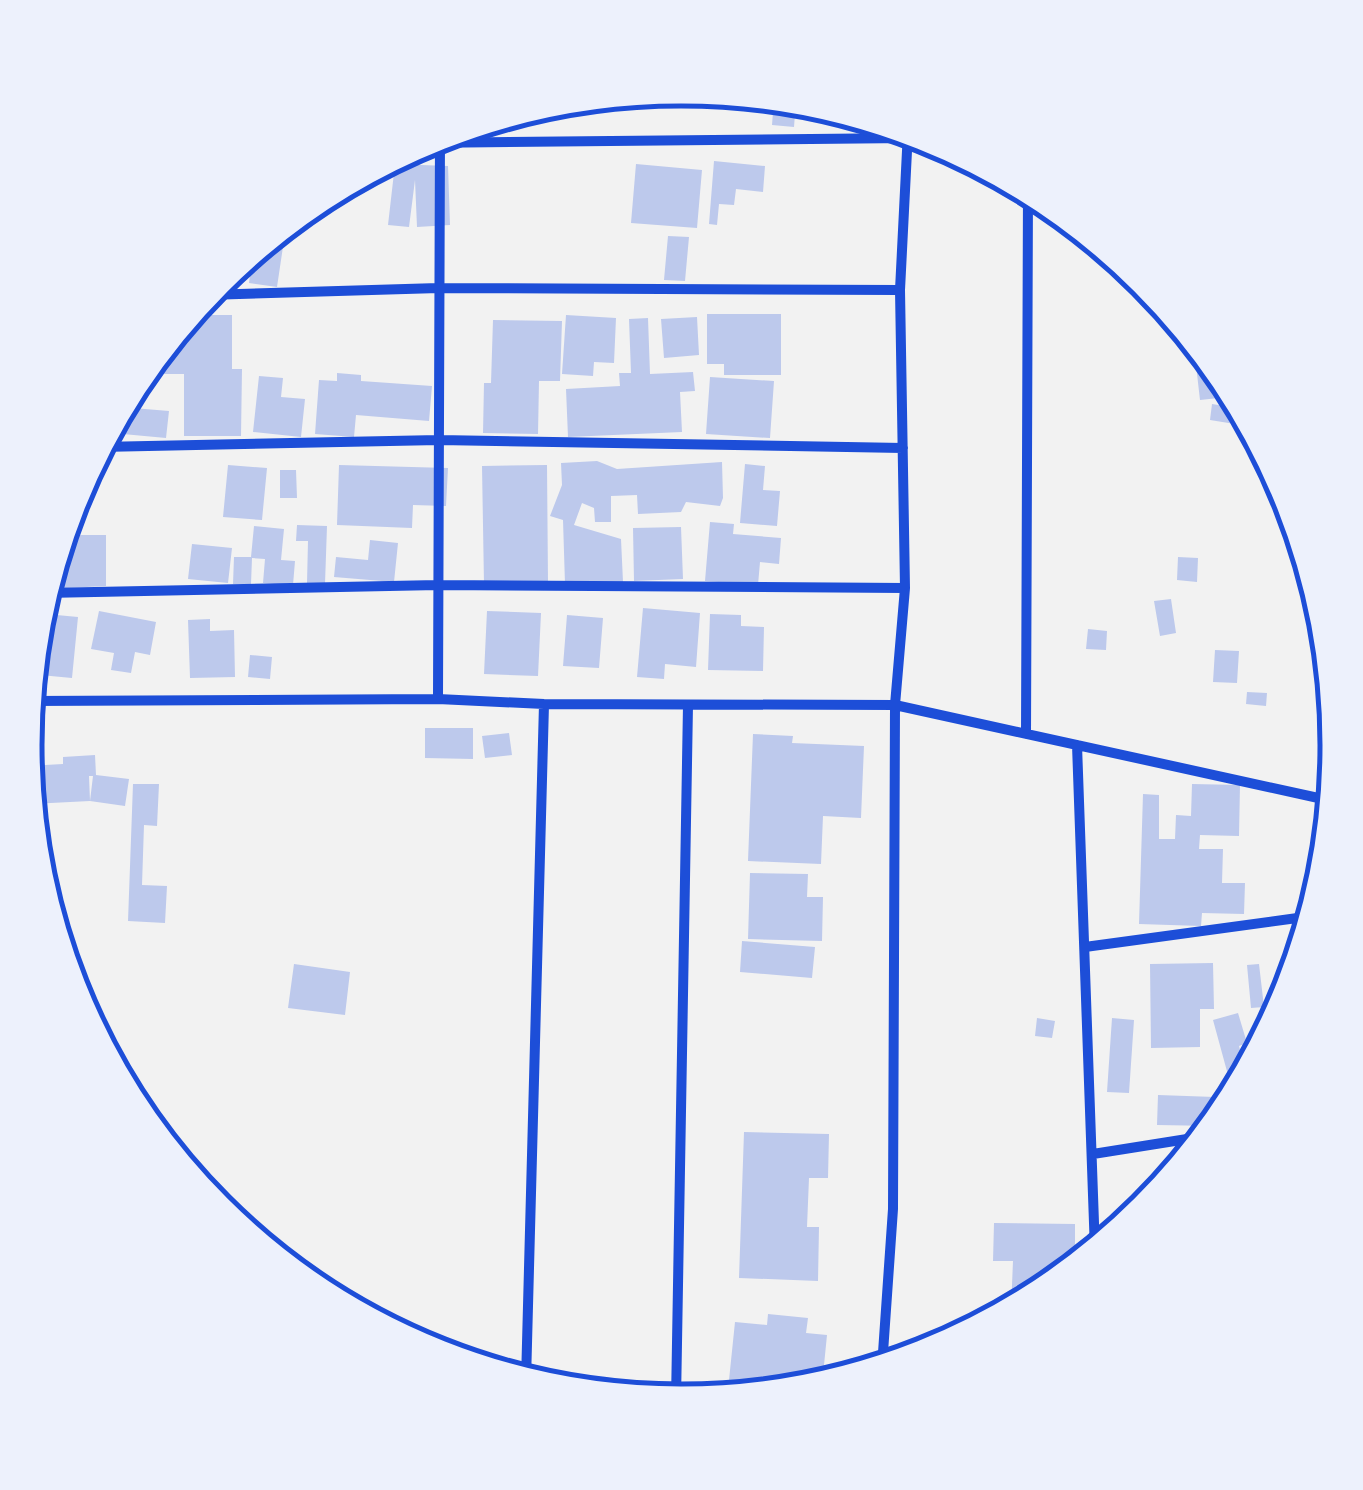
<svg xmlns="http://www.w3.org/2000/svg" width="1363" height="1490" font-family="'DM Sans',sans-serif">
  <rect width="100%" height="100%" fill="#f2f2f2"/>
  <path fill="#bdc9ec" d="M774,98L796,100L794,127L772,125Z
    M714,161L765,166L763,192L736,189L734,205L719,204L717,225L709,224Z
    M395,164L448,166L450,225L417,227L415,180L409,227L388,225Z
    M636,164L702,170L697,228L631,223Z
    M668,236L689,237L685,281L664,280Z
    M269,238L284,240L277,287L249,283L253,251Z
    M233,268L234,286L213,287L218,280Z
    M707,314H781V375H724V364H707Z
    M189,315H232V369H242L241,436H184V374H160V350Z
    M566,315L616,318L614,363L594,362L593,376L562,374Z
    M697,317L699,355L664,358L661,319Z
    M648,318L650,374L693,372L695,391L680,392L682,432L568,437L566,389L620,386L619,373H631L629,319Z
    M493,320L562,321L560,381H539L538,434L483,433L484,383H491Z
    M1193,339L1226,379L1228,397L1200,400Z
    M337,373L361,375V381L432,386L429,421L356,415L354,437L315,434L319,380L337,381Z
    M259,376L283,378L281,397L305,399L301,437L253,432Z
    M710,377L774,381L770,438L706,434Z
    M1212,404L1243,409L1241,425L1210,420Z
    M121,407L169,411L166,438L112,433Z
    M597,461L617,469L722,462L723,498L720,506L686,502L681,512L638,514L637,495L611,496V522H595L594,508L582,503L574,525L621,539L623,582L565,584L563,520L550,516L562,485L561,463Z
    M745,464L765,466L763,490L780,491L777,526L740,523Z
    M228,465L267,468L262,520L223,517Z
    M339,465L448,468L446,506L413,505L412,528L337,525Z
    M547,465L548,582L484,584L482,466Z
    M280,470H296L297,498H280Z
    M82,481V526H76V535H106V586L46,589Z
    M710,522L734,524L733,534L781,538L779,564L760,562L758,585L705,581Z
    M297,525L327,526L325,584L307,583L308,541H296Z
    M254,526L284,529L281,560L295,561L293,585L263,583L265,559L252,558L251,584H233L234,557H251Z
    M681,527L683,579L634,581L633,528Z
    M370,540L398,543L394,582L334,577L336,557L368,560Z
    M192,544L232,548L228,583L188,579Z
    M1178,557L1198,558L1197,582L1177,580Z
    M1171,599L1176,633L1160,636L1154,601Z
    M643,608L700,613L696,667L665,664L664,679L637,677Z
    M99,611L156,622L150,655L135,652L131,673L111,670L114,653L91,649Z
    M487,611L541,613L538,676L484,674Z
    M46,614L78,617L72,678L40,675Z
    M710,614L741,615V626L764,627L763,671L708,670Z
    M567,615L603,618L599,668L563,666Z
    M210,619V631L234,630L235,677L190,678L188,620Z
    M1088,629L1107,631L1106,650L1086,649Z
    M1215,650L1239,651L1237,683L1213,682Z
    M250,655L272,657L270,679L248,677Z
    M1247,692L1267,693L1266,706L1246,704Z
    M425,728H473V759L425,758Z
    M509,733L512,755L485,758L482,736Z
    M753,734L793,736L792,743L864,746L861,818L823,816L821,864L748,861Z
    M95,755L96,775L129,779L125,806L90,801L93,776H89L90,801L31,804L27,766L63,764V757Z
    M133,784H159L157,826L144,825L142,885L167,886L165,923L128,921Z
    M1192,784L1240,785L1239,836L1200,835L1199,849H1223L1222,883H1245L1244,914L1202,913L1201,926L1139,924L1143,794L1159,795V839H1175L1176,815L1191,816Z
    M750,873L808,874L807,897H823L822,941L748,939Z
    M742,941L815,947L812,978L740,972Z
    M1213,963L1214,1009H1200V1047L1151,1048L1150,964Z
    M294,964L350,972L345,1015L288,1008Z
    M1259,964L1264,1007L1251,1008L1247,965Z
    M1238,1013L1247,1043L1239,1046L1246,1074L1241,1084L1231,1086L1213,1020Z
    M1037,1018L1055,1021L1052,1038L1035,1036Z
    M1112,1018L1134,1020L1129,1093L1107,1092Z
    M1158,1095L1215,1097L1214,1126L1157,1125Z
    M744,1132L829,1134L828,1178H809L807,1227H819L818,1281L739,1278Z
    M994,1223L1075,1224V1268L1046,1291L1011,1309L1013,1261H993Z
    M768,1314L808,1318L806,1333L827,1335L822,1385L729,1380L735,1322L767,1325Z"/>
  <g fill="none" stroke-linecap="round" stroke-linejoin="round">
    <path stroke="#1d4ed8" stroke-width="10" d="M421,143L908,138
      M206,295L439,288L900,290
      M100,447L439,440L903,448
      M45,593L438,585L905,588
      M438,699L440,135
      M29,701L438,699L544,704L895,705L1332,801
      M1026,734L1028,189
      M1077,745L1095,1251
      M1085,947L1312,916
      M1093,1154L1206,1136
      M882,1367L893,1209L895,705L905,588L900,290L908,131
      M526,1381L544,704
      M676,1401L688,705"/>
  </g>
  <path d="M0 0H1363V1490H0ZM42 745a639 639 0 1 1 1278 0a639 639 0 1 1-1278 0Z" fill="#edf1fc" fill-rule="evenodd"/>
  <path fill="none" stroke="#1d4ed8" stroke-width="5" d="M42 745a639 639 0 1 1 1278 0a639 639 0 1 1-1278 0Z"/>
</svg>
